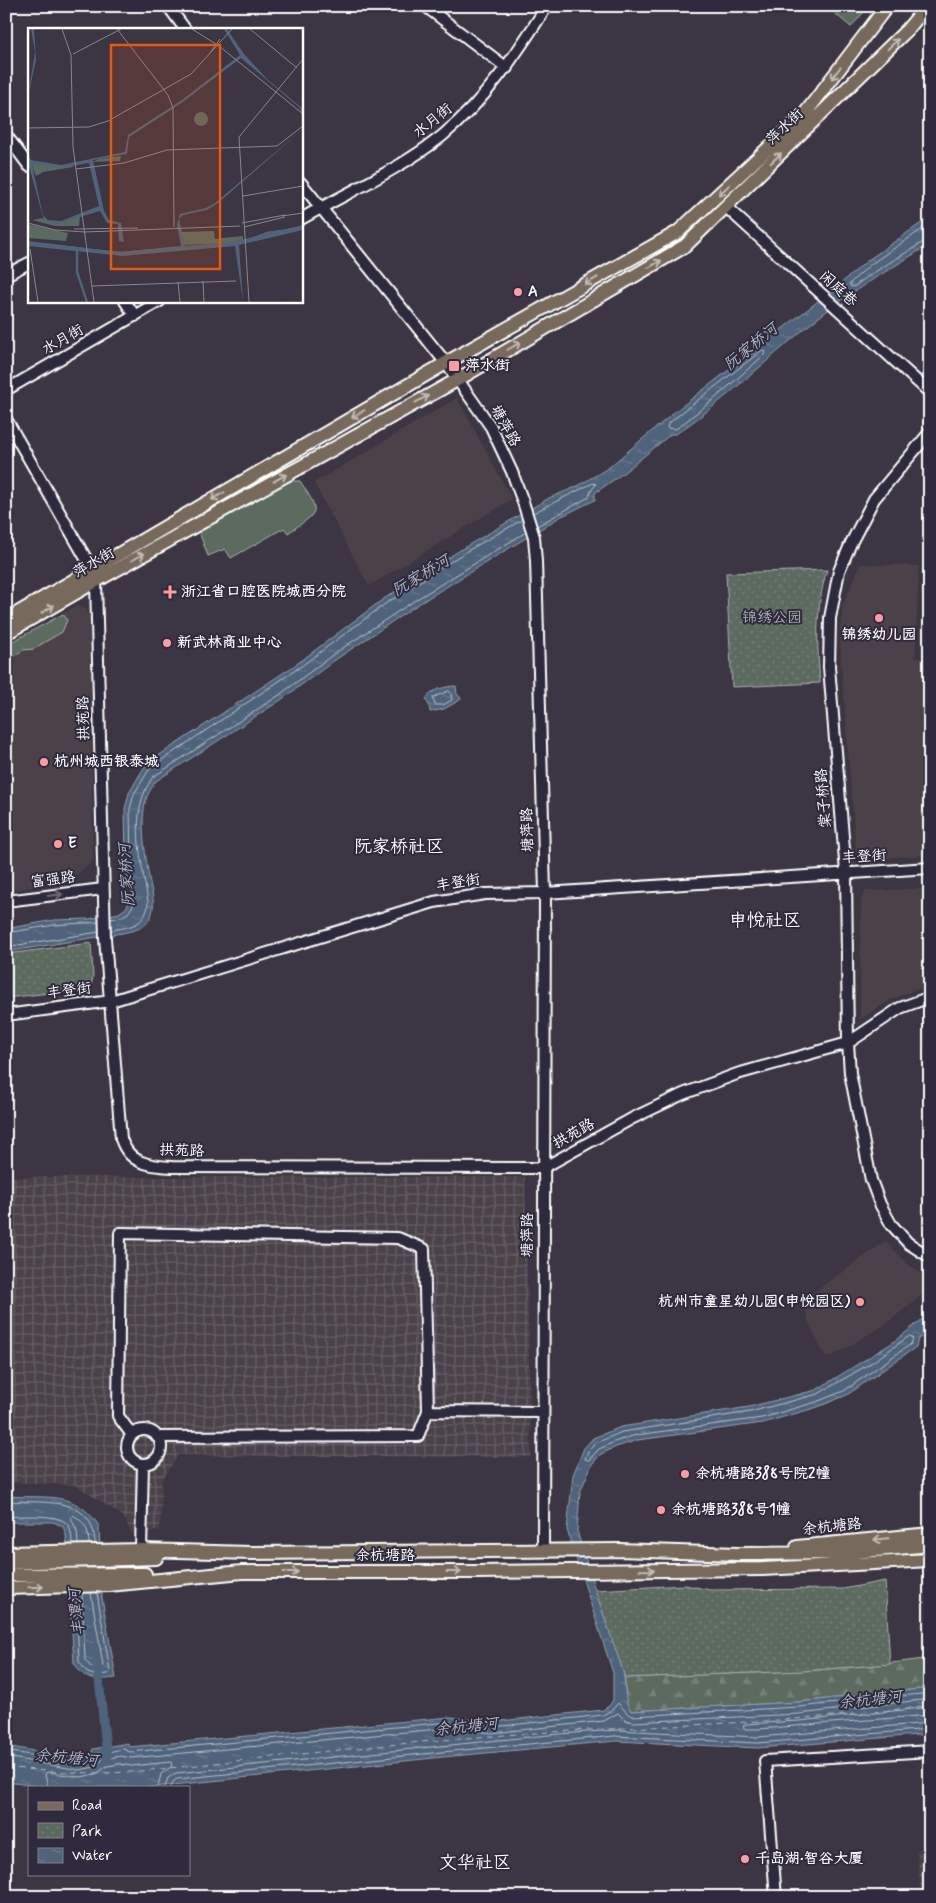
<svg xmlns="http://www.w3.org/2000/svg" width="936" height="1903" font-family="Mynerve,'LXGW WenKai TC',sans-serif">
  <defs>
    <pattern id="industrial-grid" width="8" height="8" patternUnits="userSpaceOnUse" patternTransform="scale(1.25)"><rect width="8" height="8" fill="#4b424a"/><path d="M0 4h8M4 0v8" fill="none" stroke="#665e65"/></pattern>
    <pattern id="forest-firs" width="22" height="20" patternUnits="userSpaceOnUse" patternTransform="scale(1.25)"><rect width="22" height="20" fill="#5b6a61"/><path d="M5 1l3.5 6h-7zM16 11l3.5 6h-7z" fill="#748079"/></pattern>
    <pattern id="park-dots" width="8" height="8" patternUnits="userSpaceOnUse" patternTransform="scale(1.25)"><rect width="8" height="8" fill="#5b6a61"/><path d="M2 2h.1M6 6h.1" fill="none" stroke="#748079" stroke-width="1.8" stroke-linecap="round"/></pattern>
    <pattern id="water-ripples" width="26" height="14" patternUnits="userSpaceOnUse" patternTransform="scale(1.25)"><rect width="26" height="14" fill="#50637b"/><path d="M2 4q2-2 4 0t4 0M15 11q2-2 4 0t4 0" fill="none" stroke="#6a7a8f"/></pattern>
  </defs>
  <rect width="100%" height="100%" fill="#3c3543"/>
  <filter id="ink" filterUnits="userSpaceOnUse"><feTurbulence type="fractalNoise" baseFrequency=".02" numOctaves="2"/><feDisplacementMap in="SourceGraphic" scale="10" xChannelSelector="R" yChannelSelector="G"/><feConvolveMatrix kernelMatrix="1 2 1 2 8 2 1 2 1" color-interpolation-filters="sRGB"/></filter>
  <g filter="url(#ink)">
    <path fill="#4b424a" d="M457,398L512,499L369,586L314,483Z
      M861,564L919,566L915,658H930V855L867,859L856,851L841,661L840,632L843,604Z
      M76,606L86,609L90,619L93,861L78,873L36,886L6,892V645Z
      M930,888V987L914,990L889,1001L860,1019L861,901L865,891Z
      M923,1008H930V1106Z
      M886,1241L907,1263L930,1280V1288L887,1323L833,1356H825L809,1323L805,1307L807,1297Z"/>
    <path fill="url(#industrial-grid)" d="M6,1177H525L531,1457L178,1455L162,1480L160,1531L131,1533L124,1517L76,1485L6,1482Z
      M930,1848V1897H921L917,1849Z"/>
    <path fill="#5b6a61" stroke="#adb4b0" d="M826,6H869L851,27Z
      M289,481H300C322,515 319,511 288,533L284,528L231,558L225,549L208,556L199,532Z
      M63,614L67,620L62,632L33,649L23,650L6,662V645Z"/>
    <path fill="url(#forest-firs)" stroke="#adb4b0" d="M930,1658V1688L799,1702L631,1711L625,1702V1678C727,1673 829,1673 930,1658Z"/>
    <path fill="url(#park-dots)" stroke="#adb4b0" d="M827,570C815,609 817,643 820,683L732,687L726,573Z
      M91,943L93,976L91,987L84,989L6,998V954Z
      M885,1581L890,1664L803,1671L625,1678L595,1590L685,1585L710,1590L843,1589Z"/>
    <path fill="url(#water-ripples)" stroke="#96a1b0" d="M930,217V244C894,267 858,287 824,313C774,352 729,398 676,434H671L622,474L595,493V500L560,517L420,603L338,658L281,700L156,781C150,790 145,798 144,809C141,831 146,857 149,878C152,892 157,907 149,920C144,929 132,931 122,933L6,952V929L54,920L89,919L119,913L126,908L129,902L126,864L125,809L129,793L146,764L298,663L382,600L465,547L549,498L576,487L608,468L677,410L839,285L868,260Z
      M454,686H456L457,694L461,698L460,700L444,709L430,712L429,705L426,700C429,690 444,687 454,686Z
      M930,1307V1332L918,1339L916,1347L847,1395L818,1407L763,1423L638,1440L616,1447L601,1454L592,1464L580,1492L577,1531L595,1590L622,1668C627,1684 622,1698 631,1711L799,1702L930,1688V1734L758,1748L616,1741L443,1757L154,1787H47L6,1782V1746L80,1759L90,1756L93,1749L128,1743L129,1747L450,1717L491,1722L603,1710L610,1705L613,1700V1673L567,1530L573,1475L584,1448L593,1438L621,1427L749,1407L816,1390L892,1343L923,1319Z
      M6,1496C44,1499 75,1489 99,1526L102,1598L116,1678C94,1680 88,1684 74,1663L66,1535L63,1526L53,1522H6Z"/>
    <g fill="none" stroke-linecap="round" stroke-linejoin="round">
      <path stroke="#b9c1ca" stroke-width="1" d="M930,224L871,264L850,283V286L853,287C876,270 901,256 925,241L930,240
        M763,350L765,352L764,355L713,400L676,429L667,428L668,424L680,414Z
        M533,513L593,483L596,484L591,491L589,497L537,526
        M449,691L451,693L452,700L443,705H435L433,698Z
        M111,919L121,917L128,913L134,904L131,863L130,809L134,794L150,768L300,667L385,604L467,551L522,520
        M111,930C131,927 147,925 148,902C142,862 127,812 153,777L278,696L335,653L417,599L526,532
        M6,933L54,925L98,922
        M6,947L99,932
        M910,1336L913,1338L911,1344L844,1391L816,1402L762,1418L636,1435L614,1442L599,1449L589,1460L585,1459L588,1451L596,1443L622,1432L750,1412L818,1394L871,1363Z
        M6,1501C40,1504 94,1493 95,1544
        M6,1517C21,1516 54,1514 65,1522C71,1526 72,1537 72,1544
        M78,1544L77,1531L71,1518L73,1515C85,1522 89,1530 89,1544
        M76,1593L79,1662L88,1673L94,1675L108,1674L110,1671L97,1593
        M82,1593L85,1660L91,1667L100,1668L103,1665L91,1593
        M930,1707L800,1721L746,1724L743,1726L745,1729H758L930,1715
        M6,1751L79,1763L93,1761L98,1754L123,1749L130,1752L449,1722L492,1727L603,1715L613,1709L618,1703L628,1714L632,1716L799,1707L930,1693
        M6,1757L79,1770L95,1767L103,1759L121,1756L131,1758L449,1728L492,1733L604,1721L618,1713L625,1720L633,1722L799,1714L930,1699
        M48,1787L45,1775L47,1772L81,1777L96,1774L107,1766L120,1764L131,1766L171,1762L172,1766L161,1774L158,1787
        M165,1787L168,1778L176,1773L559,1734L616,1730L758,1737L930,1723
        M171,1787L173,1782L177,1779L442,1752L615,1736L758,1743L930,1729"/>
      <path stroke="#50637b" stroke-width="9" d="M98,1669L107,1758"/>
      <path stroke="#b0b9c4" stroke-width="1" stroke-dasharray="6 5" stroke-linecap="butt" d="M6,1767C48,1772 88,1774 130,1772C260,1759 389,1743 519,1734C656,1725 794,1724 930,1705"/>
      <defs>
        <path id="minor" d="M168,6L185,29
          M425,6L507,68
          M6,135L29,166
          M301,183L446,363L491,427L512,472L523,502L534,537L536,561L545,893L543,1550
          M726,207L930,393
          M301,219C348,192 399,170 442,136C487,99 516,54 547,6
          M6,275L29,263
          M125,301L135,316
          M6,390L160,301
          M6,419L92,569L96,581L105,938L121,1139C129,1163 148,1166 172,1167L543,1168L633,1118L683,1094L737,1074L848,1043L900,1008L930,997
          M930,432L874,499L851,543L839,571L830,618L829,667L846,873L848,1043L850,1073L871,1180L880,1204L891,1224L908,1243L930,1257
          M6,901L103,889
          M6,1015L111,1001L434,902L485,894L545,893L930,868
          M428,1411L543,1412
          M127 1447a17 17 0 1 1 34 0a17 17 0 1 1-34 0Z
          M132,1435L118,1416L120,1233L398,1238L424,1249L428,1411L418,1436L157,1437
          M141,1550L143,1464
          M776,1897L765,1761L930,1751"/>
        <path id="major" d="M6,620L446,363L678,232L804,115L887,6
          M6,633L96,581L457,380L685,246L907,30L927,6
          M797,1547L930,1534
          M6,1553L141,1550L251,1553L619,1550L738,1554L844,1553L930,1545
          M6,1563L156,1558
          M6,1575L145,1574
          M6,1588L109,1585L242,1572H477L763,1569L930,1560"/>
      </defs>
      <use href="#minor" stroke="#fff" stroke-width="14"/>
      <use href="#major" stroke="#fff" stroke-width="16"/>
      <use href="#minor" stroke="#2f2a3d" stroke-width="10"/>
      <use href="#major" stroke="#77695c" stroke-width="12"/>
    </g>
    <defs><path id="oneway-shaft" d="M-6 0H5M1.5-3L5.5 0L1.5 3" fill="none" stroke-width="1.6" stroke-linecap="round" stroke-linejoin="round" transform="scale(1.25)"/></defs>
    <g stroke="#c2bcb6">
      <use href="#oneway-shaft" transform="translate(893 44) rotate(-44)"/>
      <use href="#oneway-shaft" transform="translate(836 73) rotate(127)"/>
      <use href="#oneway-shaft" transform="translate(776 158) rotate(-44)"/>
      <use href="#oneway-shaft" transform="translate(724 190) rotate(137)"/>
      <use href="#oneway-shaft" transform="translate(655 264) rotate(-30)"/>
      <use href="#oneway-shaft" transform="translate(591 281) rotate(151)"/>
      <use href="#oneway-shaft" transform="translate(514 346) rotate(-30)"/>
      <use href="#oneway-shaft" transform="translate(422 399) rotate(-29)"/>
      <use href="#oneway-shaft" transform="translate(358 414) rotate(150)"/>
      <use href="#oneway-shaft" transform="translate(280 478) rotate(-29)"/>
      <use href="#oneway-shaft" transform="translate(218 496) rotate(150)"/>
      <use href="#oneway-shaft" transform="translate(138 557) rotate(-29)"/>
      <use href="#oneway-shaft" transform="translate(48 609) rotate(-31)"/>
      <use href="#oneway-shaft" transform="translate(881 1539) rotate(175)"/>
      <use href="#oneway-shaft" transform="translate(647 1570) rotate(-1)"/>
      <use href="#oneway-shaft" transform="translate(291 1572)"/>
      <use href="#oneway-shaft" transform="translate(454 1572)"/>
      <use href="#oneway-shaft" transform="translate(36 1587) rotate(-2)"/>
    </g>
    <use stroke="#6d6a77" href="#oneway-shaft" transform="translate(55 895) rotate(-7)"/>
  </g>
  <g fill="#ff9aa2" stroke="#2f2a3d" stroke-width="2">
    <circle cx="518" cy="292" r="5"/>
    <rect x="448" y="360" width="12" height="12" rx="2.5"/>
    <path d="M167.5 584.5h5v5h5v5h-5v5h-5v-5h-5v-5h5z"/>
    <circle cx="879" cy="618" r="5"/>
    <circle cx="167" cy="643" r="5"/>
    <circle cx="44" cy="762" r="5"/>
    <circle cx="58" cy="844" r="5"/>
    <circle cx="860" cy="1302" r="5"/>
    <circle cx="685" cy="1474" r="5"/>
    <circle cx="661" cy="1510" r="5"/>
    <circle cx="745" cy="1859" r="5"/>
  </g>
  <g text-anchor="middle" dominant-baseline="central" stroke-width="4" stroke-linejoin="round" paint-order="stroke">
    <g font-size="15" fill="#fff" stroke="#2f2a3d">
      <text transform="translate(433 121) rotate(-39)">水月街</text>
      <text transform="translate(785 127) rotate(-44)">萍水街</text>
      <text transform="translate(838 289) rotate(42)">闲庭巷</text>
      <text transform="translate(63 340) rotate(-30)">水月街</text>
      <text transform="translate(505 426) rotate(61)">塘萍路</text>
      <text transform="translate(94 563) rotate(-30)">萍水街</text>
      <text transform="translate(84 718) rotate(-91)">拱苑路</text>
      <text transform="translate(824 798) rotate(-95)">棠子桥路</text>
      <text transform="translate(528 830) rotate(-92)">塘萍路</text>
      <text transform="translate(864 857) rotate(-3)">丰登街</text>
      <text transform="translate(53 880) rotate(-7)">富强路</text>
      <text transform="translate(458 883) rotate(-9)">丰登街</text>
      <text transform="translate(69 991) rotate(-7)">丰登街</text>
      <text transform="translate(574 1134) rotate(-29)">拱苑路</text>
      <text transform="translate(182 1151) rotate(2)">拱苑路</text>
      <text transform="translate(528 1235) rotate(-90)">塘萍路</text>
      <text transform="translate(832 1527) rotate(-6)">余杭塘路</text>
      <text x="385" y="1556">余杭塘路</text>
    </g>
    <g font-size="15" font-weight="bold" fill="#fff" stroke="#2f2a3d" text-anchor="start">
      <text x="528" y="292">A</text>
      <text x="465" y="366">萍水街</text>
      <text x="181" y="592">浙江省口腔医院城西分院</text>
      <text x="879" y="635" text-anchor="middle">锦绣幼儿园</text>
      <text x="177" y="643">新武林商业中心</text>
      <text x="54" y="762">杭州城西银泰城</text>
      <text x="68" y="844">E</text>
      <text x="850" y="1302" text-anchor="end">杭州市童星幼儿园(申悦园区)</text>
      <text x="695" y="1474">余杭塘路388号院2幢</text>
      <text x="671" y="1510">余杭塘路388号1幢</text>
      <text x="755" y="1859">千岛湖·智谷大厦</text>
    </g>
    <g font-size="15" fill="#adb4b0" stroke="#2f2a3d">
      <text x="772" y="618">锦绣公园</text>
    </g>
    <g font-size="16" font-style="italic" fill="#b0b9c4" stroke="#2f2a3d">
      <text transform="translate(751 347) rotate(-39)">阮家桥河</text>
      <text transform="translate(421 576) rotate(-31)">阮家桥河</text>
      <text transform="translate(127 875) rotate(-94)">阮家桥河</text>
      <text transform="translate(77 1612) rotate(-96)">丰潭河</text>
      <text transform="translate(870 1700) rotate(-6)">余杭塘河</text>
      <text transform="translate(466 1727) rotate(-6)">余杭塘河</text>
      <text transform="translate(66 1758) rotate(6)">余杭塘河</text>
    </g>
    <g font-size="18" fill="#fff" stroke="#2f2a3d">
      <text x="399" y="847">阮家桥社区</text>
      <text x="765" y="921">申悦社区</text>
      <text x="475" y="1863">文华社区</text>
    </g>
  </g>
  <g transform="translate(28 28)">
    <rect width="275" height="275" fill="#3c3543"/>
    <path d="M215,208V212L200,215L156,217V214Z" fill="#5b6a61"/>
    <path d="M166 91a7 7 0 1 1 14 0a7 7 0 1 1-14 0ZM93,128L92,133L64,134L71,131ZM6,136L45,138V139L15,144L8,148L4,138ZM52,187L51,198H27L4,192L14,190L29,196ZM0,196L40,205L38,213L0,210ZM186,203L187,213L156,214L152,204Z" fill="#5b6a61"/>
    <path d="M3,1H6L8,32L0,68L7,24ZM196,1H199L216,26L239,51L274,80L275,94L272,80L213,30L152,76L101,109L99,126L65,132L76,183L81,192L93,195L96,214L91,213L90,196L79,195L72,183L29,196L16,192L0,135V126L3,132L33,137L97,124L100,107L154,72L212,27ZM61,135L71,178L33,193L20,192L15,187L4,137L38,139ZM275,101L190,175L179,182L155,187L151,191L157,218L200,215L275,197V202L211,217L215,274L207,218L95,228L0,218V213L92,224L153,218L149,197L152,186L178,180L187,175Z" fill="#50637b" fill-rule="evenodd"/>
    <path fill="none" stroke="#50637b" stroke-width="2.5" d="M219,213L239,205L275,200M0,215L56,221M49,220V244L59,274M60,222L94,225L215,214"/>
    <path fill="none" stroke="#8a868e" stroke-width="1" d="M34,1L43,27L45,119L66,274M89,1L140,67L145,80L146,199M164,1L191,18L275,86M222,1L269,40M182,25L192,11M45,26L93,1M0,100L61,99L80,93L163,46L204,1M48,141L96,135L139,122L249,118L275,98M215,168L275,158M254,188L275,185M0,195L27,202L57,204L212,198M214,195L257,187M216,199L257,189M46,201L110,200M2,221L10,274M175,253L176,274M150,254L152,274M64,258L208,253M221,274L211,109L275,31"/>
    <path fill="#e8590c" fill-opacity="0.15" stroke="#e8590c" stroke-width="2.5" d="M83,17H192V241H83Z"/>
    <rect width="275" height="275" fill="none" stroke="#fff" stroke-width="2.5"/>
  </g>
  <rect width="936" height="1903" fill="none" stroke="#2f2a3d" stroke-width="25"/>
  <rect x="12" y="12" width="911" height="1878" fill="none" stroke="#fff" stroke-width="2" filter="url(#ink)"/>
  <rect x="28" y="1786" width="162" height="90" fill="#2f2a3d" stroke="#827f8b"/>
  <rect x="38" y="1802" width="25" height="8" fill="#77695c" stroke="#827f8b"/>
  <text x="72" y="1810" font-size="15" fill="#ffffff">Road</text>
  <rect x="38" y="1823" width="25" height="15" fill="url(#park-dots)" stroke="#827f8b"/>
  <text x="72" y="1836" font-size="15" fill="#ffffff">Park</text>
  <rect x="38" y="1848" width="25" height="15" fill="url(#water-ripples)" stroke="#827f8b"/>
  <text x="72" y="1860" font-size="15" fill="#ffffff">Water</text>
</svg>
